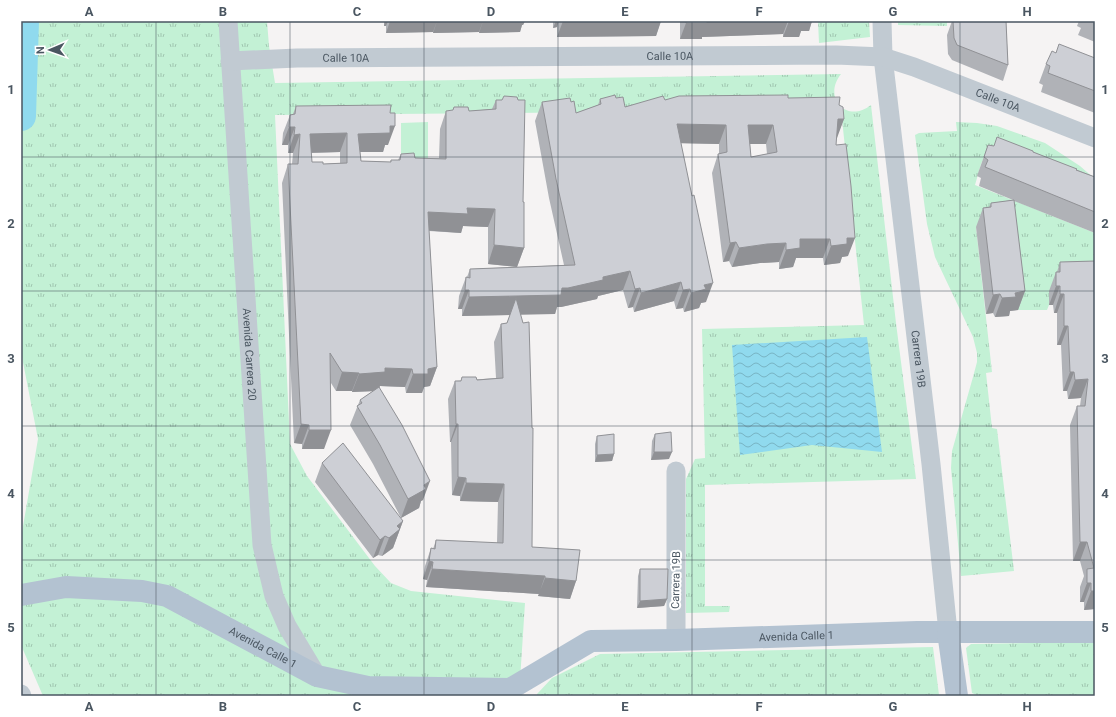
<svg xmlns="http://www.w3.org/2000/svg" width="1116" height="717" font-family="Roboto,sans-serif">
  <defs>
    <pattern id="grass-tufts" width="24" height="20" patternUnits="userSpaceOnUse"><rect width="24" height="20" fill="#c3f1d5"/><path d="M3 7l-1-3M5 7V3M7 7l1-3M15 17l-1-3M17 17v-4M19 17l1-3" fill="none" stroke="#a0c6b0"/></pattern>
    <pattern id="water-waves" width="16" height="10" patternUnits="userSpaceOnUse"><rect width="16" height="10" fill="#90daee"/><path d="M0 5q4-4 8 0t8 0" fill="none" stroke="#78b4c4"/></pattern>
  </defs>
  <rect width="100%" height="100%" fill="#f5f3f3"/>
  <path fill="url(#grass-tufts)" d="M21,21H267L269,46L275,83L841,74C822,98 847,124 871,105L896,323L916,479L705,485V606H730L729,612L686,613V479L695,459L705,458L702,329L864,325L841,110L275,115L290,444L307,476L375,566L391,583L411,591L525,603L519,696H43L21,645V538L38,439L21,352Z
    M818,21H869L870,37L819,43Z
    M898,21H947V26L898,25Z
    M956,122L977,123L997,126L1045,143L1080,166L1095,179L988,148L981,164L975,185L1095,233V280L1049,291V305L1047,310H1018L1008,224L976,227L992,372L986,373L992,428L997,429L1014,571L961,576L951,468L952,451L973,377L977,362V353L973,337L935,257L927,224L915,135L919,133L957,131Z
    M1095,642V695L979,696L972,693L966,648L971,644Z
    M933,647L939,695L537,696V694L552,678L600,654Z"/>
  <path fill="#c3f1d5" d="M428,122V165L401,166V123Z"/>
  <path fill="url(#water-waves)" d="M867,337L882,452L812,445L740,455L732,345Z"/>
  <g fill="none" stroke-linecap="round" stroke-linejoin="round">
    <path stroke="#90daee" stroke-width="30" d="M21,116L24,21"/>
    <g stroke="#c1cad2" stroke-width="19">
      <path id="s1" d="M228,21L262,545L274,596L287,626L317,676"/>
      <path id="s2" d="M882,21L883,57L931,464L948,632"/>
      <path id="s3" d="M230,61L297,58L836,55L883,57L914,67L1095,138"/>
      <path d="M676,640V471"/>
      <path d="M21,694L22,696"/>
    </g>
    <g stroke="#b3c2d1" stroke-width="22">
      <path id="s4" d="M21,595L66,587L142,591L167,596L317,676L368,687L510,689L591,641L676,640L917,632H1095"/>
      <path d="M948,632L957,696"/>
    </g>
  </g>
  <path fill="#b0b2b7" fill-rule="evenodd" d="M384,21H525L523,25H522L520,32L479,33V32L433,33V32L386,33V26H384Z
    M553,21H661L656,36L557,37V27L553,28Z
    M680,21H812L809,31H801L799,37H783V34L702,37V39H680Z
    M952,21H1006L1008,65L1003,81L952,60L948,54L947,35Z
    M1079,21H1095V42L1078,35L1081,28L1077,26Z
    M1056,53L1095,58V113L1041,92L1043,85L1039,83L1046,64Z
    M616,98L625,107L665,100L788,98L839,105L844,119L836,138V145L848,256L842,257L840,263L824,265L823,258H796L793,267L779,269V262L760,263L732,267L729,261L723,262L712,173L718,154H719V144L681,143L706,302L701,303L699,308L684,312L683,308L676,309L674,301L634,312L633,307L628,308L623,290L598,296L597,299L561,307H557L555,314H520L532,547L576,581L570,599L538,596L539,594L426,587L427,580L423,579L425,566L431,548L433,549L436,540L497,543L498,502L460,501V496L452,495L451,442H450L448,399L455,381L496,378L494,342L501,324L507,323L510,315L462,316V309H458L459,296L466,277H467L470,269L564,265L549,198L535,121L542,102H571L576,113L598,105L600,99ZM750,144H766L767,154L751,157Z
    M496,100L523,202L524,248L517,267L488,264V227L463,226L461,233L429,231L437,367L430,386L424,387L422,393H406L405,387L380,386L379,387L423,500L421,501L419,508L401,518L373,464L350,425L360,400L373,391L352,392V391H336L331,383L324,449H302V444L294,443L282,183L288,164H292L293,153H288V145H282L283,133L290,115L293,114L296,106L388,145H385L383,152H360L361,161L390,162L391,160H398L401,154L415,158H439L440,129L446,111H469L492,109ZM340,152V163L323,164L312,162L311,153Z
    M988,145L1033,152L1095,177V233L1014,201L1025,291L1018,310L1010,311L1009,316L995,317L993,313L986,314L976,227L983,208L989,207L991,203L1013,200L979,186L981,178L977,176Z
    M1095,261V609L1084,610V602H1080V587L1084,576L1080,561H1073L1070,425L1077,406H1080L1081,398L1068,399L1067,391H1063L1061,345H1057V313H1054L1053,305H1049V291L1056,272H1057L1060,262Z
    M655,434L669,459L651,460L652,441Z
    M597,436L614,454L612,461L595,462V444Z
    M322,463L403,521L393,548L382,556L378,555L373,558L315,482Z
    M640,569L667,599L664,606L637,608L638,576Z"/>
  <path fill="#909195" d="M385,21H388L386,26H384Z
    M390,21H437L433,32L386,33Z
    M437,21H483L479,32L433,33Z
    M483,21H525L523,25H522L520,32L479,33Z
    M556,21H559L557,27L553,28Z
    M563,21H661L656,36L557,37Z
    M721,21H788L783,34L702,37V39H680L686,23Z
    M789,21H812L809,31H801L799,37H783Z
    M838,119H844L837,138H831Z
    M677,124L726,125L719,144L670,143Z
    M748,125H773L766,144H741Z
    M390,126H395L388,145H385L383,152H352L358,134Z
    M289,127H295L288,145H282Z
    M347,133L340,152L303,153L310,134Z
    M300,134L293,153H288L294,135Z
    M467,208L495,209L488,227L463,226L461,233L421,230L428,212Z
    M847,238H855L848,256L842,257L840,263L824,265L831,246Z
    M800,239H830L823,258H796L793,267L779,269L786,250Z
    M736,242L729,261L723,262L730,243Z
    M786,243L779,262L760,263L732,267L739,248L767,244Z
    M494,245L524,248L517,267L488,264Z
    M630,271L623,290L598,296L597,299L561,307H557L555,314L510,315L516,298L510,315L462,316L469,297L562,288L603,277Z
    M681,282L674,301L634,312L641,293Z
    M713,283L706,302L701,303L699,308L684,312L691,293L704,285Z
    M1056,286H1060L1053,305H1049Z
    M640,288L633,307L628,308L635,289Z
    M690,289L683,308L676,309L683,290Z
    M465,290H469L462,309H458Z
    M1025,291L1018,310L1010,311L1009,316L995,317L1002,298L1015,293Z
    M1000,294L993,313L986,314L993,295Z
    M1060,294H1064L1057,313H1054Z
    M1064,326H1068L1061,345H1057Z
    M437,367L430,386L424,387L422,393H406L413,374L428,369Z
    M385,368L412,369L405,387L380,386L378,391L352,392L359,374Z
    M342,372L359,373L352,391H336Z
    M1070,372H1074L1067,391H1063Z
    M1088,379L1081,398L1068,399L1075,380Z
    M301,424L309,425L302,444L294,443Z
    M456,424H458L451,442H450Z
    M309,430H331L324,449H302Z
    M654,452H672L669,459L651,460Z
    M614,454L612,461L595,462L597,455Z
    M458,477L466,478L460,496L452,495Z
    M430,481L423,500L421,501L419,508L401,518L408,499L424,485Z
    M466,483L504,484L498,502L460,501Z
    M403,521L393,548L382,556L389,538L397,526Z
    M385,536L378,555L373,558L380,540Z
    M1080,542H1087L1080,561H1073Z
    M429,561L433,562L427,580L423,579Z
    M432,569L545,576L539,594L426,587Z
    M545,578L576,581L570,599L538,596Z
    M1087,583H1091L1084,602H1080Z
    M1091,591H1095V609L1084,610Z
    M667,599L664,606L637,608L640,601Z"/>
  <path fill="#cdcfd5" stroke="#909195" fill-rule="evenodd" d="M686,21H721L707,22V23H686Z
    M953,21H1006L1008,65L957,45L954,38Z
    M1059,44L1095,58V91L1048,73L1050,66L1046,64L1052,51L1056,53Z
    M615,95L616,98L623,97L625,107L663,96L665,100L679,96L788,95V98L840,97L839,105L843,107L844,119H838L836,145L846,144L851,186L855,238H847V244L831,246L830,239H800V248L786,250V243L767,244L739,248L736,242L730,243L718,154L727,152L726,125L677,124L692,196L694,195L713,283L704,285L706,289L691,293L690,289L683,290L681,282L641,293L640,288L635,289L630,271L603,277V280L568,288H562L561,295L469,297V290H465L466,277L470,278V269L575,265L556,179L542,102L570,98L571,102L574,101L576,113L601,104L600,99ZM748,125H773L777,152L751,157Z
    M504,96L517,97L518,100H525L523,202H524V248L494,245L495,209L467,208L468,214L428,212L437,367L428,369V374H413L412,369L385,368V372L359,374V373L342,372L330,353L331,430H309V425L301,424L288,164H298L300,134L294,135L295,127H289L290,115L295,114L296,106L391,105L390,113H395V126H390V133L358,134L361,161L391,162V160H400L401,154L414,153L415,158L446,159V111L453,110L454,107H468L469,111L496,109V100H502ZM347,133V163L323,164V162H312L310,134Z
    M997,137L1033,151V152L1077,169L1076,170L1095,177V212L985,167L988,160L984,157L988,145L994,146Z
    M1014,200L1025,291L1015,293L1016,297L1002,298L1000,294L993,295L983,208L991,207V203Z
    M1095,261V591H1091V583H1087V569L1094,568L1087,542H1080L1077,406H1085L1088,379L1075,380L1074,372H1070L1068,326H1064V294H1060V286H1056V272H1060V262Z
    M516,298L523,323L529,322L532,428H533L532,547L580,550L576,581L545,578V576L432,569L433,562L429,561L431,548L435,549L436,540L503,543L504,484L466,483V478L458,477V424H456L455,381H461L462,377H476L477,380L503,378L501,324L507,323Z
    M379,387L402,425L430,481L424,485L426,489L408,499L380,445L357,406L362,403L360,400Z
    M671,432L672,452H654L655,434Z
    M614,434V454L597,455V436Z
    M343,443L403,521L397,526L400,529L389,538L385,536L380,540L322,463Z
    M640,569H668L667,599L640,601Z"/>
  <path fill="none" stroke="#4a5661" stroke-width="1" stroke-opacity="0.55" d="M156,21V696M290,21V696M424,21V696M558,21V696M692,21V696M826,21V696M960,21V696M21,157H1095M21,291H1095M21,426H1095M21,560H1095"/>
  <g text-anchor="middle" dominant-baseline="central" stroke-width="4" stroke-linejoin="round" paint-order="stroke">
    <g font-size="11" fill="#4a5661" stroke="#fff">
      <text stroke="none"><textPath href="#s3" startOffset="440">Calle 10A</textPath></text>
      <text stroke="none"><textPath href="#s3" startOffset="116">Calle 10A</textPath></text>
      <text stroke="none"><textPath href="#s3" startOffset="776">Calle 10A</textPath></text>
      <text stroke="none"><textPath href="#s1" startOffset="334">Avenida Carrera 20</textPath></text>
      <text stroke="none"><textPath href="#s2" startOffset="340">Carrera 19B</textPath></text>
      <text transform="translate(676 580) rotate(-89)">Carrera 19B</text>
      <text stroke="none"><textPath href="#s4" startOffset="811">Avenida Calle 1</textPath></text>
      <text stroke="none"><textPath href="#s4" startOffset="256">Avenida Calle 1</textPath></text>
    </g>
  </g>
  <rect width="1116" height="717" fill="none" stroke="#ffffff" stroke-width="44"/>
  <g transform="translate(50 50) rotate(268)" stroke="#ffffff" stroke-width="3" paint-order="stroke">
  <path d="M0-3L7 15L0 10L-7 15Z" fill="#4a5661"/>
  <text y="-6" font-size="11" font-weight="bold" text-anchor="middle" fill="#4a5661">N</text>
  </g>
  <rect x="22" y="22" width="1072" height="673" fill="none" stroke="#4a5661" stroke-width="1.5"/>
  <g font-size="13" text-anchor="middle" font-weight="bold" fill="#4a5661">
    <text x="89" y="16">A</text>
    <text x="223" y="16">B</text>
    <text x="357" y="16">C</text>
    <text x="491" y="16">D</text>
    <text x="625" y="16">E</text>
    <text x="759" y="16">F</text>
    <text x="893" y="16">G</text>
    <text x="1027" y="16">H</text>
    <text x="11" y="94">1</text>
    <text x="1105" y="94">1</text>
    <text x="11" y="228">2</text>
    <text x="1105" y="228">2</text>
    <text x="11" y="363">3</text>
    <text x="1105" y="363">3</text>
    <text x="11" y="498">4</text>
    <text x="1105" y="498">4</text>
    <text x="11" y="632">5</text>
    <text x="1105" y="632">5</text>
    <text x="89" y="711">A</text>
    <text x="223" y="711">B</text>
    <text x="357" y="711">C</text>
    <text x="491" y="711">D</text>
    <text x="625" y="711">E</text>
    <text x="759" y="711">F</text>
    <text x="893" y="711">G</text>
    <text x="1027" y="711">H</text>
  </g>
</svg>
